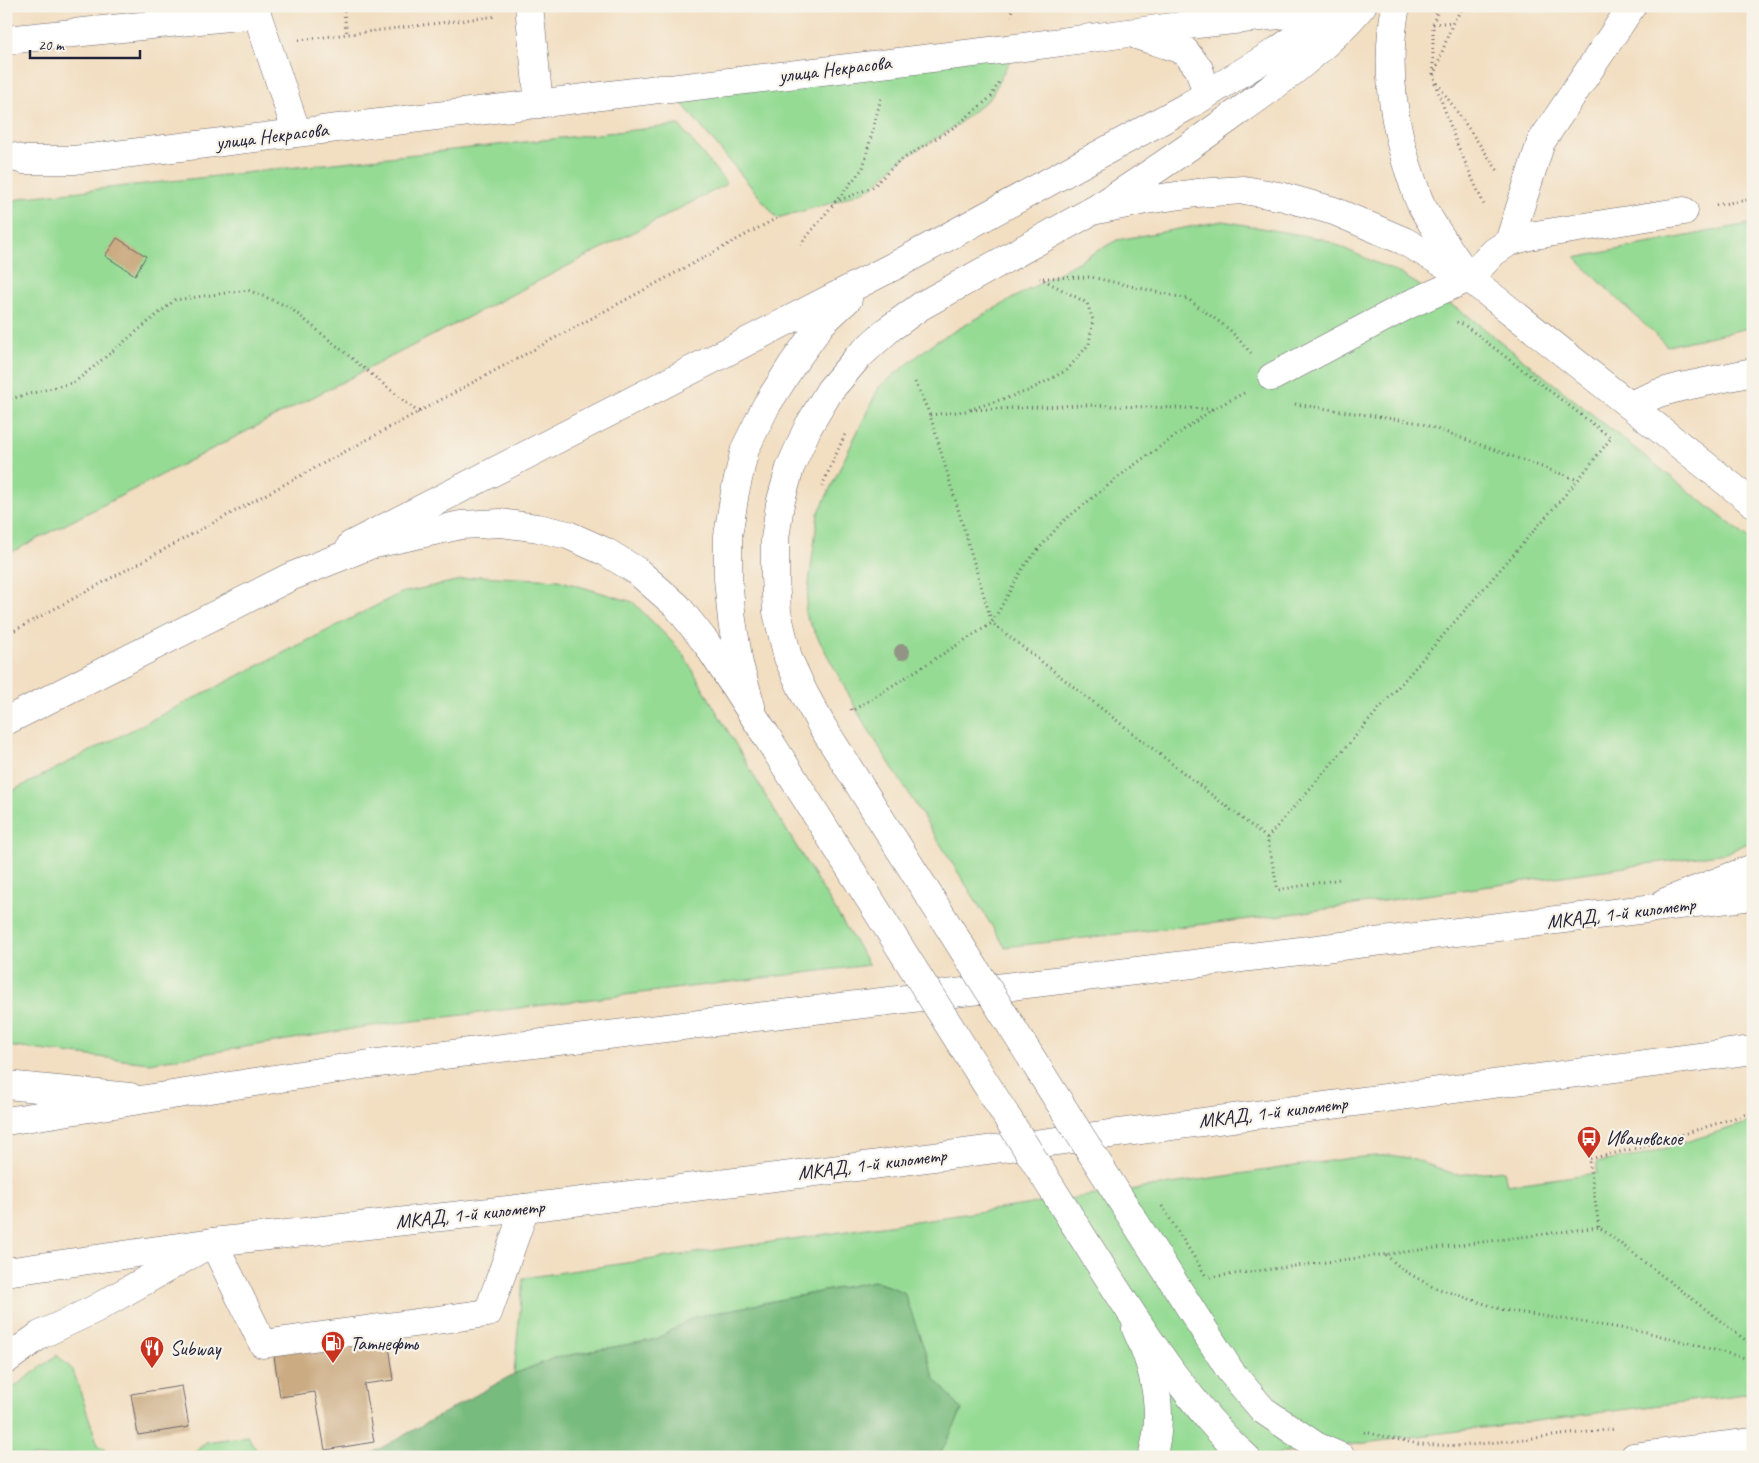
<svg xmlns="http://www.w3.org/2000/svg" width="1759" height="1463" font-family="Caveat,sans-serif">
  <rect width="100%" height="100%" fill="#f7f3e8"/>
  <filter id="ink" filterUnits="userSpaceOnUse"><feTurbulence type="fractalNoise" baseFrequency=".02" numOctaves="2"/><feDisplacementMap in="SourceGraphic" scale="10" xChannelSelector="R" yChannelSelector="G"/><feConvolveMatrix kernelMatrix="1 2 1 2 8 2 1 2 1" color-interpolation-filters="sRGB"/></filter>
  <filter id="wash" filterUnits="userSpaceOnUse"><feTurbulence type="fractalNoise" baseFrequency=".0096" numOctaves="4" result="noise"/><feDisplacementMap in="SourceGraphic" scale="20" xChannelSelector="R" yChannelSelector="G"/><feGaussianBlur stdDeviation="1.12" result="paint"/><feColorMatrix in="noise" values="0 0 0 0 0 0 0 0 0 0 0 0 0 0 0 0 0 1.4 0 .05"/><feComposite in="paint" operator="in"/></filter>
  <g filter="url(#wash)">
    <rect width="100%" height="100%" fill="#f2dec1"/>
    <path fill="#95db94" stroke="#5c7e68" d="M1016,48L991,97L956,126L898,162L873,187L835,202L777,218L670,89Z
      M679,125L727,184L6,555V203L26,197Z
      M1223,221L1323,239L1401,274L1467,315L1753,542V841L1726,853L1276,916L1005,947L863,721L805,614L818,514L879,387L935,342L1117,240Z
      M1753,223V327L1667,346L1575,258Z
      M479,576L558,580L633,602L682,652L768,800L869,965L365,1027L149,1063L6,1046V794L401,593Z
      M1753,1121V1393L1256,1457H939L962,1410L935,1379L904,1293L874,1281L694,1317L657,1339L555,1358L514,1374L523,1278L1350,1158L1390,1155L1414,1159L1457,1175L1504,1170L1507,1185L1597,1173V1162L1644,1155Z
      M57,1355L73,1370L98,1445L118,1457H79L73,1454L49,1457H6V1393Z
      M248,1436L260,1457H190L206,1442Z
      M798,1449L803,1457H759Z"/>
    <path fill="#78bb7e" stroke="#4d6e5c" d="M874,1281L904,1292L935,1379L962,1410L939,1457H803L797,1449L759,1457H365L514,1374L555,1358L657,1339L694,1317Z"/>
    <g id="blocks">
      <path fill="#cbab82" d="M117,238L146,256L135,275L105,256Z
        M385,1318L394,1380L364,1384L374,1442L325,1450L315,1392L280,1397L271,1335Z
        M182,1386L189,1427L138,1435L131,1394Z"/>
    </g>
  </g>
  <g filter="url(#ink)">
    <use href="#blocks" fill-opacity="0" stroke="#6b646a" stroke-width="1"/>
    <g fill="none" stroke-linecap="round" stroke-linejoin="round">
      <defs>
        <path id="minor" d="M529,6L539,104
          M1396,6C1384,64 1393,128 1413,183C1416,191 1418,200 1423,208C1436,232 1453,255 1469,278
          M1136,35L1185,51L1199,69L1207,94
          M6,40L257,14L297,133
          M6,155L24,160H74L659,89H670L1016,48L1188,25L1335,9
          M1094,210C1143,179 1191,146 1238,112C1282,81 1327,48 1362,6
          M1509,242L1541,142L1632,6
          M1272,377L1408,305L1469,278L1494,252L1509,242L1529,236L1684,211
          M1630,405L1659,393L1681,387L1753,372
          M351,545L898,264L1032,191L1188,106L1277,51L1334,10
          M751,706L739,664L732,620L728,579V536L735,492L745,449L766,406L792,365L822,323L848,299
          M1136,1329C1155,1369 1165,1414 1152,1457
          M6,1360L40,1335L95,1309L213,1242L263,1344L488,1313L525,1208"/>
        <path id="major" d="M6,721L290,577L370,545L461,525L501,523L538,528L568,535L606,552L637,571L677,606L707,644L764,732
          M822,726L804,693L788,658L777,612L775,577V539L780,504L790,468L808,427L830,390L858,357L889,329L921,306L1092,211L1146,200L1197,193L1244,190L1284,197L1334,211L1404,241L1469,278L1753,503
          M1665,902L1753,868
          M6,1085L130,1097
          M1128,1211L1231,1372L1263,1410L1316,1446L1341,1457
          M1070,1217C1103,1269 1135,1321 1171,1371C1194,1401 1217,1432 1246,1457
          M1634,1457L1753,1442"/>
        <path id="highway" d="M6,1121L370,1064L1753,896
          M6,1272L213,1242L525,1208L888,1163L1753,1050"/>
      </defs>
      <use href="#minor" stroke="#6b646a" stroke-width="29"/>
      <use href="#major" stroke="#6b646a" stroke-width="29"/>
      <use href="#highway" stroke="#6b646a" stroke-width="29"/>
      <path stroke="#6b646a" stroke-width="3" stroke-dasharray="1 4" stroke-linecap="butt" d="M343,6L347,34
        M1011,6L1012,16
        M1464,6L1453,22L1433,77L1498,171
        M1433,24L1453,22
        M299,40L497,16
        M1433,74V24L1439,6
        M1435,83L1457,144L1485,207
        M835,202L873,187L898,162L956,126L991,97L999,82
        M1716,205L1753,199
        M800,245L863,168L881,98
        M1043,278L1091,277L1188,299L1230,330L1251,353
        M1244,393L1213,409L1130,468L1062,522L1024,566L992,623L1267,838L1278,890L1340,879
        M6,400L75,382L175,300L248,290L289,307L419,413
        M1295,404L1420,423L1578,480
        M971,410L1084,405L1212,409
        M930,415L965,411L1028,391L1067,370L1089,344L1093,320L1087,303L1040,278
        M822,486L846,432
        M6,635L777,218
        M851,709L852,711L992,623L930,415L915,382
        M1267,838L1578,480L1611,438L1463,324L1453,321
        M1599,1227L1589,1159L1646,1146L1753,1112
        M1386,1255L1403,1270L1433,1287L1504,1310L1646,1332L1753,1360
        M1210,1277L1599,1227L1753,1346
        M1364,1432L1418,1444L1461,1446L1616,1429"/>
      <use href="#minor" stroke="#fff" stroke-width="28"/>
      <use href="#major" stroke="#fff" stroke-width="28"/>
      <use href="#highway" stroke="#fff" stroke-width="28"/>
      <defs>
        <path id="major-bridge" d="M822,726L1128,1211
          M764,732L1070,1217"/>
      </defs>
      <use href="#major-bridge" stroke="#6b646a" stroke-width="29" stroke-linecap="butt"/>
      <path stroke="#6b646a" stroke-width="3" stroke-dasharray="1 4" stroke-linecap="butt" d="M1162,1206L1207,1278"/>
      <use href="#major-bridge" stroke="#fff" stroke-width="28"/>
    </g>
    <circle fill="#929586" cx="902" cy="652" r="8"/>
  </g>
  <defs>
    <symbol id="bus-pin" viewBox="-11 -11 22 30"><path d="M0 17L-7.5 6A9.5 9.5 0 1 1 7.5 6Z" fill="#c8321e" stroke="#f7f3e8"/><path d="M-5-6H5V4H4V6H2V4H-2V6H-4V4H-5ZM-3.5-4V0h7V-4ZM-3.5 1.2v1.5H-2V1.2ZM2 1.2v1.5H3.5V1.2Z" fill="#fff"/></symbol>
    <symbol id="fuel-pin" viewBox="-11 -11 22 30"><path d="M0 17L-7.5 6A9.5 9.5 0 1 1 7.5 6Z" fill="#c8321e" stroke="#f7f3e8"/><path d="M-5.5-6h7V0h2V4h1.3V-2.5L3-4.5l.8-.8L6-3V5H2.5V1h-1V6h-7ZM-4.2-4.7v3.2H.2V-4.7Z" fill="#fff"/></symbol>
    <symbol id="restaurant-pin" viewBox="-11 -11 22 30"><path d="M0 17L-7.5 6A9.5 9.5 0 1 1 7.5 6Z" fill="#c8321e" stroke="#f7f3e8"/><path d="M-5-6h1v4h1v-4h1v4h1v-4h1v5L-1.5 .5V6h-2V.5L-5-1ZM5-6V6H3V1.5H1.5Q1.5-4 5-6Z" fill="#fff"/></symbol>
  </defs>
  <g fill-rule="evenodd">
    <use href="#bus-pin" x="1575" y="1124" width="28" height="38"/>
    <use href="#fuel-pin" x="319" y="1329" width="28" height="38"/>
    <use href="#restaurant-pin" x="138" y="1334" width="28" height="38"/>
  </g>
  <g text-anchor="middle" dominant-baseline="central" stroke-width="4.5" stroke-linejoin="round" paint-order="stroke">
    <g font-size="20" fill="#22223b" stroke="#f7f3e8">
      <text transform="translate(835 69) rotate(-7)">улица Некрасова</text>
      <text transform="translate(272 136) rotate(-7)">улица Некрасова</text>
      <text transform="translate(1621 913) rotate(-7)">МКАД, 1-й километр</text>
      <text transform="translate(1273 1112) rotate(-7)">МКАД, 1-й километр</text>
      <text transform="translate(872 1164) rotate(-7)">МКАД, 1-й километр</text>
      <text transform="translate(470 1214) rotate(-6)">МКАД, 1-й километр</text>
    </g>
    <g font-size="20" fill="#22223b" stroke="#f7f3e8" text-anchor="start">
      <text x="1606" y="1138">Ивановское</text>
      <text x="350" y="1343">Татнефть</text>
      <text x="170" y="1348">Subway</text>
    </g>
  </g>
  <rect width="1759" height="1463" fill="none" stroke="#f7f3e8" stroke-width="25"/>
  <path d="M30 50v8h110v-8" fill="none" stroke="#22223b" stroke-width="2.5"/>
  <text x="38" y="50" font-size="15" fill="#22223b" stroke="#f7f3e8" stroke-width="4" paint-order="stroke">20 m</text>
</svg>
